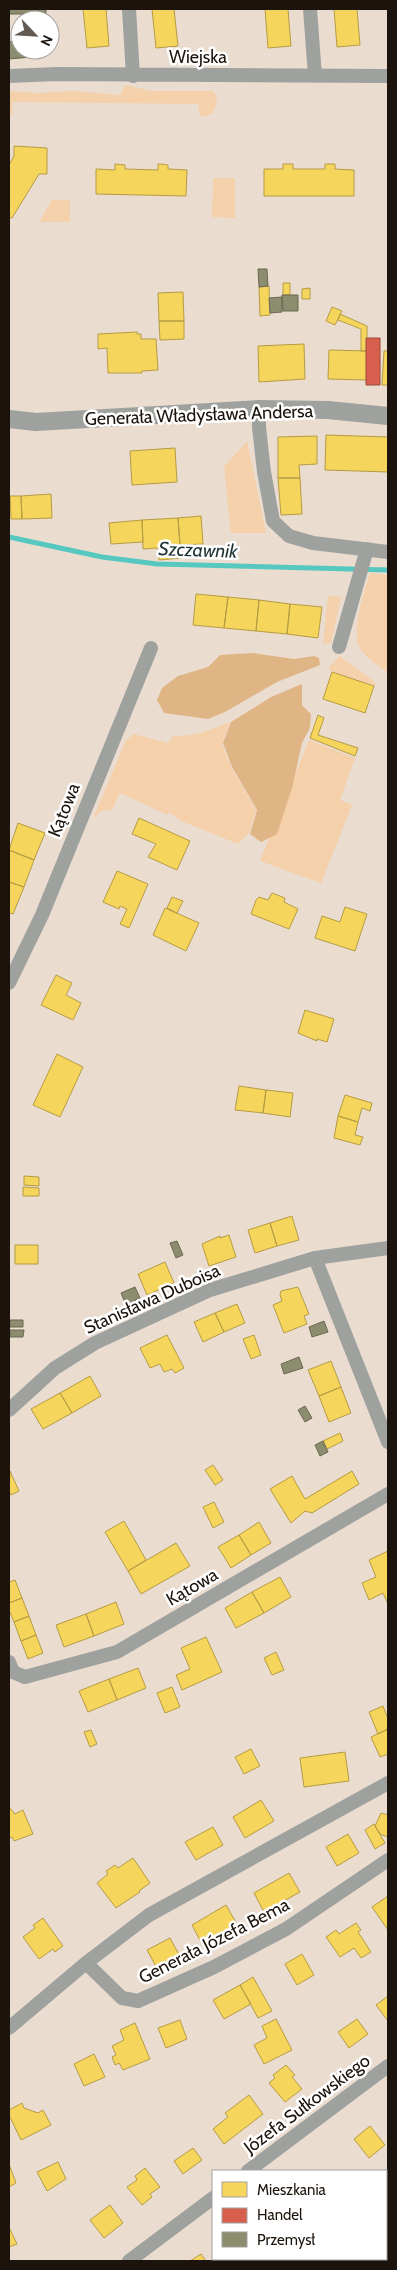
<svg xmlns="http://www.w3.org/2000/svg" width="397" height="2270" font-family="Cabin,sans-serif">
  <rect width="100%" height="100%" fill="#eaddd0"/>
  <path fill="#f4d0ab" d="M125,85L152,91H213L215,93L217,101L213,113L207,116H200L198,104L13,102L12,115L9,116V91L37,93L74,91L120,95Z
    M213,178H235V218L212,217Z
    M52,200H70V222H39Z
    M247,441L266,533H231L224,467Z
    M370,573L388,575V673C380,666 367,659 361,650C349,633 365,591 370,573Z
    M328,596L341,597L331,643L323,644Z
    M339,656L374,681L376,686L331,671L329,667Z
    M230,722L222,744L231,767L256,810L249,833L238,844L181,821L170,813L174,803L168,815L120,793L112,810L100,811L95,817L94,816L126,740L134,734L168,743L173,736C194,737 212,729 230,722Z
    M309,740L355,758L340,800L352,805L321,883L260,861Z"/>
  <path fill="#e0b585" d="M252,653L294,659L314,656L319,658L320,665L277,682L225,712L208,719L164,713L157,700L162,688L178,676L208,667L220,655Z
    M302,684V705L311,714L310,728L302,743L292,788L277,834L261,842L250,834L257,810L232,767L223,743L231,722L271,697Z
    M388,2195V2261H289L293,2259H386V2196Z"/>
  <path fill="#f6d55c" stroke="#b59b44" d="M83,9H106L109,46L87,48Z
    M152,9H174L178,46L156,48Z
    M265,9H288L291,46L268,48Z
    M334,9H357L360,45L337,47Z
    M14,146L47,148V174H39L12,218L9,217V165L14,156Z
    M115,164L125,165V169L158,170V164H161L168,165V169L187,170L186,196L96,194V169L115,170Z
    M283,164H293V169H325V164H335V169L354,170V196H264V169H283Z
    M283,283H290V295H283Z
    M269,286L270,315L260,316L259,287Z
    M310,288V299H302V289Z
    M183,292L184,321H159L158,293Z
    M332,307L342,311L335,325L326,321Z
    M340,314L367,326V351H361V329L338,320Z
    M159,321H184V339L160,340Z
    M137,332V334H141V339H156L158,370L142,371V373H108L107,348L98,349V334Z
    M304,344L305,379L259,382L258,346Z
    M329,350L367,351V380L328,379Z
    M384,351H388V385H382Z
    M326,435L388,437V472L325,470Z
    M317,436V464L299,465L300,478H278V437Z
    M175,448L177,482L132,485L130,451Z
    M278,478H300L302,514L281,515Z
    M51,494L52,518L22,519L21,496Z
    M10,496H21L22,519H11Z
    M201,516L203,544L180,545L178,518Z
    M178,518L181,558L159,560V548L143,549L142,520Z
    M142,520L143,542L111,544L109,523Z
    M196,594L228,597L224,628L193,625Z
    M228,597L259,600L256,631L224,628Z
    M259,600L290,604L287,634L256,631Z
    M290,604L322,607L318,638L287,634Z
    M332,672L374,686L365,713L323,699Z
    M318,715L324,718L318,735L358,748L355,756L310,738Z
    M139,818L190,841L177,870L148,857L156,844L132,834Z
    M18,823L45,833L34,860L9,850Z
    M9,850L34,860L24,887L9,882Z
    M117,871L148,884L129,928L120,924L127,909L120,906L119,909L103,902Z
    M9,882L24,887L13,914L9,913Z
    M272,893L285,898L284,902L298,909L289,929L251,914L256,900L259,897L268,900Z
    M172,897L183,901L177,913L167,908Z
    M345,907L367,914L355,951L315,938L322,916L340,922Z
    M165,908L199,923L186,951L153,935Z
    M56,975L72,983L66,995L81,1003L73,1020L41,1005Z
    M305,1010L334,1019L327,1042L317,1039V1041L298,1033Z
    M57,1054L83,1067L60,1117L33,1105Z
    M239,1086L266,1090L263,1113L235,1110Z
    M266,1090L293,1093L290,1117L263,1113Z
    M345,1095L372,1103L370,1111L362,1108L358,1122L338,1116Z
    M338,1116L358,1122L355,1135L363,1137L360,1145L334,1138Z
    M24,1176L39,1177V1186L24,1185Z
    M23,1187L39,1188V1196H23Z
    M292,1216L299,1240L277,1246L270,1223Z
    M270,1223L277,1246L255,1253L248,1230Z
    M229,1235L236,1257L209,1266L202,1244L220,1236V1238Z
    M15,1245H38V1264H15Z
    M165,1262L174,1283L147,1295L138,1274Z
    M298,1287L309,1314L304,1316L307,1324L284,1333L273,1305L282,1301L280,1295L281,1291Z
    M237,1304L245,1323L224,1332L215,1313Z
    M215,1313L224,1332L203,1342L194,1322Z
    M167,1335L184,1368L175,1373L172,1369L164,1372L160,1364L150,1368L140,1348Z
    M254,1335L261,1355L251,1359L243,1339Z
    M331,1361L341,1387L319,1396L308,1370Z
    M90,1376L101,1396L72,1413L60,1393Z
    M341,1387L351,1413L329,1422L319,1396Z
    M60,1393L72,1413L43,1429L31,1409Z
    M340,1433L343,1441L327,1449L323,1441Z
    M213,1465L223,1480L215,1485L205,1470Z
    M10,1471L19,1491L11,1495L9,1491Z
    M352,1471L359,1484L312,1513L305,1511L291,1523L270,1489L292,1476L305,1499Z
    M214,1502L224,1522L213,1528L203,1507Z
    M124,1521L146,1560L128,1571L105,1532Z
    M259,1522L271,1543L251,1555L239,1535Z
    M239,1535L251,1555L231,1568L218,1547Z
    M176,1543L190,1566L141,1594L128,1571Z
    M388,1551V1604L383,1593L369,1600L362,1583L376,1577L369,1560Z
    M280,1577L291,1597L264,1613L252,1592Z
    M15,1580L22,1598L9,1603V1582Z
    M252,1592L264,1613L236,1628L225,1608Z
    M22,1598L29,1616L14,1622L9,1610V1603Z
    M116,1602L124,1624L94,1636L86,1614Z
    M86,1614L94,1636L64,1647L56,1625Z
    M29,1616L36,1635L21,1641L14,1622Z
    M36,1635L43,1653L28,1659L21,1641Z
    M206,1637L222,1672L182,1690L176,1675L190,1669L181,1648Z
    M276,1652L284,1670L272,1675L264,1658Z
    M138,1668L146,1688L117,1700L109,1679Z
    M109,1679L117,1700L88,1712L79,1691Z
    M172,1687L180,1707L165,1713L157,1693Z
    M383,1706L388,1719V1729L378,1734L369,1712Z
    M388,1729V1754L380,1757L371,1737Z
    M91,1730L97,1744L90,1747L84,1732Z
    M251,1749L260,1766L244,1774L235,1757Z
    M345,1752L349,1781L304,1787L300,1758Z
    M261,1800L274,1821L245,1838L233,1817Z
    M9,1807L15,1814L23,1810L33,1834L14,1841L12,1837L9,1838Z
    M381,1813L388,1815V1837L380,1834L375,1826Z
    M374,1824L385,1843L375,1849L365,1830Z
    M213,1827L223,1845L196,1860L185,1842Z
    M348,1834L359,1853L337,1866L326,1847Z
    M133,1858L150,1883L139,1891L140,1892L116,1908L97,1883L108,1874L106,1871L115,1865L118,1868Z
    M289,1873L300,1892L264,1912L254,1893Z
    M388,1896V1930L372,1907Z
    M226,1905L238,1926L203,1946L192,1925Z
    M43,1918L63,1946L55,1952L53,1949L39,1959L23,1937L35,1928L33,1925Z
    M356,1923L361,1930L358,1932L371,1952L361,1958L354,1948L340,1957L326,1937L336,1930L339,1934Z
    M170,1938L182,1960L159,1972L147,1950Z
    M302,1954L314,1975L297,1985L285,1964Z
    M253,1977L272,2011L258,2018L240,1985Z
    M240,1985L251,2004L224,2019L213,2000Z
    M388,1996V2021L376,2005Z
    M276,2019L292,2050L264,2064L254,2045L267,2038L262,2026Z
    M357,2019L368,2034L349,2048L338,2032Z
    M180,2020L187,2039L166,2048L158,2028Z
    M135,2023L150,2059L123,2070L119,2063L115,2065L112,2057L116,2055L112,2046L124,2040L120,2030Z
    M94,2054L105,2077L84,2086L74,2064Z
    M286,2065L295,2075L292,2077L302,2089L285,2102L269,2083L275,2078L273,2075Z
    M249,2095L263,2114L224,2144L213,2129L228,2117L225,2113Z
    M22,2103L24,2108L38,2113L43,2110L51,2125L21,2140L9,2115V2110Z
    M370,2126L385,2145L369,2158L354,2139Z
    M193,2148L202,2160L183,2174L174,2161Z
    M58,2162L66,2179L47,2191L37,2172Z
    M9,2164L16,2183L9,2187Z
    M145,2168L160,2187L150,2194L152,2197L142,2205L127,2187L137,2180L135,2176Z
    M110,2205L123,2223L104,2238L90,2220Z
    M9,2227L17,2244L9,2247Z
    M201,2254L206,2261H190Z"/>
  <path fill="#d6604d" stroke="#9e493a" d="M366,338H380V385H366Z"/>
  <path fill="#8c8c6e" stroke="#6a6851" d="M9,9H46V14H9Z
    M17,41H20V50H44V56L9,59V42Z
    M258,269H267L268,286L259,287Z
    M282,295H298V311H283Z
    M282,297V312L270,313L269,298Z
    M177,1241L183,1255L176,1258L170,1243Z
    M135,1287L140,1298L126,1305L121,1293Z
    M10,1320H23V1327H10Z
    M324,1321L328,1332L312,1337L309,1327Z
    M10,1330H24L23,1337H10Z
    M299,1357L303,1368L284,1374L281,1364Z
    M305,1406L312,1418L305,1422L298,1410Z
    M323,1441L328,1452L320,1456L315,1445Z"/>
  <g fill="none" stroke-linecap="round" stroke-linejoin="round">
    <path stroke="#57c8bf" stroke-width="5" d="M9,537L102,557L157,564L388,570"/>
    <path stroke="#9ea19e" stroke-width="14" d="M129,9L133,76
      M310,9L315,76
      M9,76L57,74L388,76
      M259,409V427L264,472L273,521L289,536L313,543L388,552
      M339,647L367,549
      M9,983L42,915L151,648
      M315,1258L388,1442
      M9,1410L55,1368L95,1343L210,1290L315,1258L388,1248
      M9,1662L13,1672L25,1677L117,1652L388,1494
      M86,1963L122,1998L138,2001L214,1967L286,1929L388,1860
      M9,2028L86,1963L149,1915L388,1783
      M248,2171L388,2066
      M129,2261L213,2198"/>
    <path stroke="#9ea19e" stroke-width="18" d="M9,419L36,422L259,409L328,410L388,416"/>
  </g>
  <g text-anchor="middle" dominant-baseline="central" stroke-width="5" stroke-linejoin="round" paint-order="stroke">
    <g font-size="18" fill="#1c140c" stroke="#fff">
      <text x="198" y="57">Wiejska</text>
      <text transform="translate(199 415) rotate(-2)">Generała Władysława Andersa</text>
      <text transform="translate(64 810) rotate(-68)">Kątowa</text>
      <text transform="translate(152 1299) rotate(-24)">Stanisława Duboisa</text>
      <text transform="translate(192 1587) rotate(-30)">Kątowa</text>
      <text transform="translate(214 1941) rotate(-27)">Generała Józefa Bema</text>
      <text transform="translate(307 2104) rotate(-37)">Józefa Sułkowskiego</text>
    </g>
    <g font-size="19" font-style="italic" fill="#1b3331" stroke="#fff">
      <text transform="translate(198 550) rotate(2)">Szczawnik</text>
    </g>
  </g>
  <rect width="397" height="2270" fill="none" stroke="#1c140c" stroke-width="20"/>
  <rect x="212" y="2170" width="175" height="90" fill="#ffffff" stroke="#a4a19e"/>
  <rect x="222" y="2182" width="25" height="15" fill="#f6d55c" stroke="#a4a19e"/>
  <text x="257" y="2195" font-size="15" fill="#1c140c">Mieszkania</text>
  <rect x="222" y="2208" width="25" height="15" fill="#d6604d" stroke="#a4a19e"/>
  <text x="257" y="2220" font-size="15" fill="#1c140c">Handel</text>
  <rect x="222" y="2232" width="25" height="15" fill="#8c8c6e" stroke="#a4a19e"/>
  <text x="257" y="2245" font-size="15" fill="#1c140c">Przemysł</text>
  <g transform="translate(35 35) rotate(115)"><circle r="24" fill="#ffffff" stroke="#a4a19e"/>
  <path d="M0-4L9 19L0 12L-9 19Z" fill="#645a51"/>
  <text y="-8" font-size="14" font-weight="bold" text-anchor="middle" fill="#1c140c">N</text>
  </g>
</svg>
